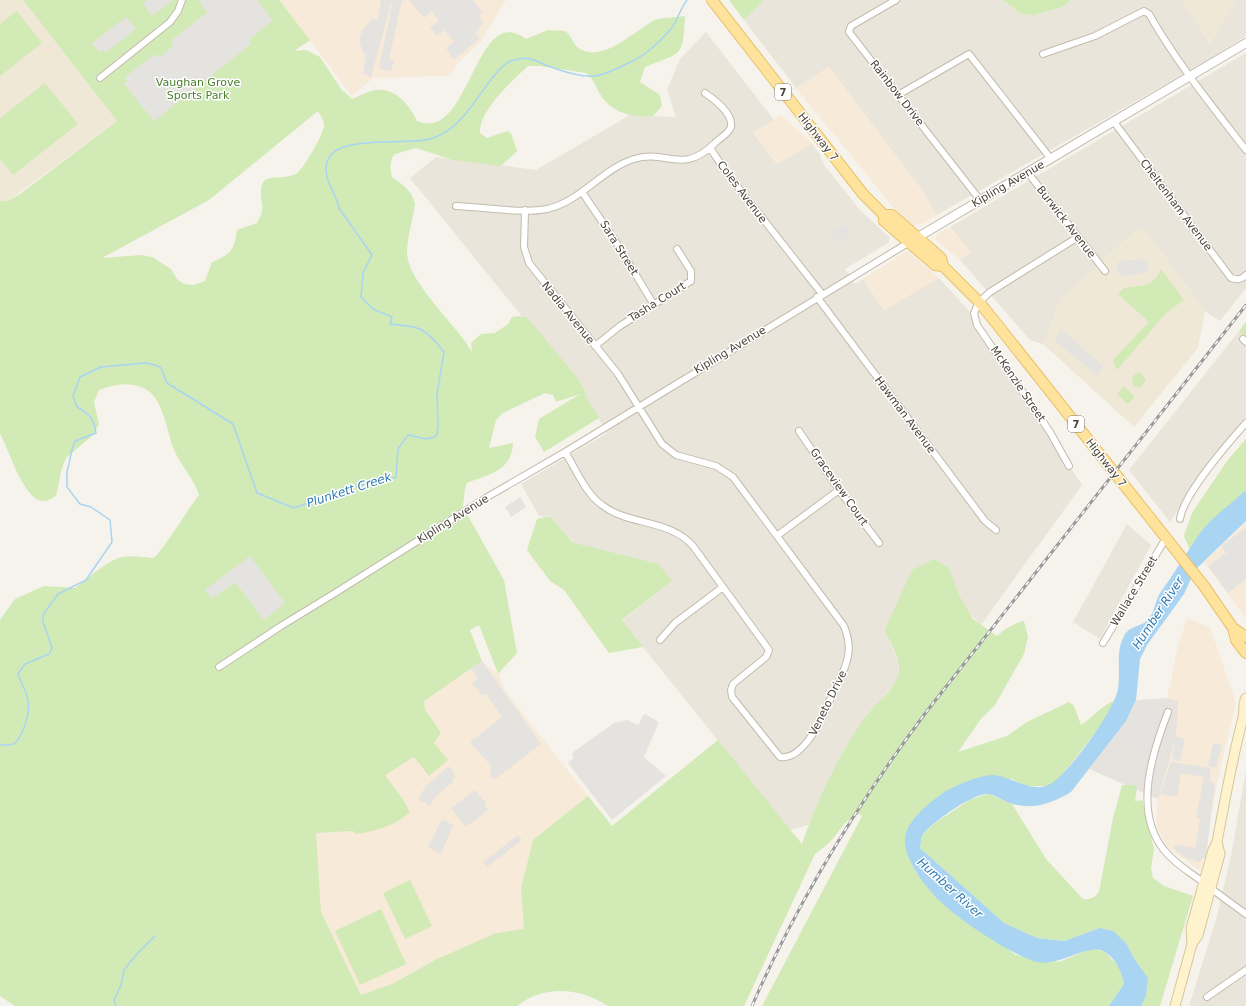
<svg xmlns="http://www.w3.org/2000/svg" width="1246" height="1006" font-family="'DejaVu Sans',sans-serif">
  <rect width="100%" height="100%" fill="#f6f3ec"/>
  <path fill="#eae5da" d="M764,0H1003L1021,14L1033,15L1063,7L1071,0H1183L1211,44L1235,0H1246V36L1199,65L937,215L921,189L829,67L796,88L744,20Z
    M706,32L774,120L753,133L777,164L812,143L819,153L825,166L860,210L890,238L888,243L845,269L855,284L863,279L884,310L939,278L971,313L993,352L1082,485L981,625L966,610L959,595L885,631L898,662L899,672L897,682L870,711L841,757L808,825L790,830L622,621L672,581L659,564L572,542L551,517L539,516L521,484L607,433L583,392L410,178L436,157L536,170L630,115L676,117L667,90L680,59Z
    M1246,53V288L1220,321L1205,311L1141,226L1062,298L1043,344L1030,340L960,260L971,252L950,227Z
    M1239,331L1246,340V418L1194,486L1170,522L1129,470Z
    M1127,524L1151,545L1100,639L1073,622Z
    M1246,770V1006H1189L1216,920L1231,856Z"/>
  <path fill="#f7ead8" d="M279,0H506L478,45L456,64L455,70L446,76L373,78L352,96Z
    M829,67L921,189L937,215L922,224L913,225L892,206L796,88Z
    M781,115L812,143L777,164L753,133Z
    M950,227L971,252L960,260L935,239L937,234Z
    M907,251L939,278L884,310L863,279Z
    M1246,523V619L1204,562Z
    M1187,618L1210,627L1236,703L1217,783L1201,871L1167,847L1156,825L1158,799L1176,738L1178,701L1167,698L1178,646Z
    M482,661L498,674L505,691L588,796L533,840L521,888L525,929L496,933L437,959L392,984L361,995L321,912L316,833L354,831L356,834L402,798L385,775L433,744L424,701Z"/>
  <path fill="#e6e2dd" d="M1167,698L1178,701L1176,738L1158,799L1089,769L1126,721L1136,700Z"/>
  <path fill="#efe8d6" d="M0,0H23L117,121L8,201H0Z
    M1183,0H1235L1212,44Z
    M1141,226L1205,311L1198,348L1134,427L1043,344L1062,298Z"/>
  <path fill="#d2eab5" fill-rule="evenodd" d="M23,0H279L310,40L294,51L306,50L320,57L341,89L352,99C360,96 368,91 376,90C395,88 410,105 417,121C471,144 474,0 526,39L548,30L565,31C572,36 573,45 580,49C604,63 635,30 655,20C659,18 678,17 685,16C683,58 682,52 645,67L640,82L660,95L662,106L653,116C637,118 616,114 605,101C597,92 595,80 586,73L540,66H528C511,82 479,110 480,133L487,138L507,131L511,133L517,151L501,166L453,160L416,148L395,154L392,158L390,167L392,177C403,185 412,190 415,204C413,219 407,237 407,253C408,283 457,325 472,352L471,343L481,334L495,333L508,324L512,317L519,316L528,318L579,380L586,393L585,395L599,418L544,452L535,437L539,419L580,394L556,402L553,395L545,393L503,413L496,420L489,448L513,443C512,471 489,474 467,483L465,489L463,507L504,580L517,653L498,674L479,625L470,630L482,661L424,701L425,709L441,733L434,743L448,760L429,776L414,757L385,775L402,798L410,812C397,825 373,832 356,834L353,831L316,833L321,912L361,995L392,984L437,959L496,933L524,929L521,888L533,840L588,796L612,826L718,740L802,844C815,804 844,743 871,710C880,699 898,687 899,671C900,658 890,643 885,631L886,627L912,570L934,559L949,568L959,595L973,619L997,636C1005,629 1014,623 1024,621L1028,637L1024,654L995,705L981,719L958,752L1007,736L1027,722L1069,702L1074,706L1081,725C1093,718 1102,704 1115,701L1107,717L1074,760L1059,778L1049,786H1025L1012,779L955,786L908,854L916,873L941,902L1016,955L1059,962L1091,949L1104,951L1120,968L1124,984L1109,1006H762L862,816L859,814C842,822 841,830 830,842C826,846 820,850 815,854L744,1006H608C581,988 544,984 517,1006H15L0,996V620L15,599L44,586L75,588C88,579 107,560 122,557C132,555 143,557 154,558C171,539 183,516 199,495C194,479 182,467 175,452C165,430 165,393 138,386C124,382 112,385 99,390L94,402L99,424L93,435L66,458L62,468L56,496C51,499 47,501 42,501C23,499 9,449 0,434V201H8L20,194L117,121ZM318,111C320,115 324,120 324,125C324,134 304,168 297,173C288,180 269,175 264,181C257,191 264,203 262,212C261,215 259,219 257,223L237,230C234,251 231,254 212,262L205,281L194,285L184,284L177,279L171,269L152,257L141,255L102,258L209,200Z
    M729,0H764L744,20Z
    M1003,0H1071L1063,7L1033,15L1021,14Z
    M17,11L42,43L0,76V24Z
    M45,83L78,124L13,175L0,159V118Z
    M1161,269L1184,300L1166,313L1117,370L1113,360L1149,322L1118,294L1124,288C1143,285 1152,288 1161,269Z
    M1246,322V340L1239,331Z
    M1140,372L1146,380L1141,387H1135L1132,382L1134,375Z
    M1124,386L1135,397L1128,404L1117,394Z
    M1246,439V490L1201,532L1190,550L1184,536L1192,513L1227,461Z
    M546,517H551L572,542L659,564L672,581L622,620L643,647L609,653L564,590L550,581L527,550L537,519Z
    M1122,785H1135L1137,788L1135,801L1142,800L1154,849L1151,868L1153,878L1164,886L1193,896L1160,1006H1141L1146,996L1147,978L1135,960L1126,943L1100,928L1064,941L1037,938L1004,923L920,848L922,835L935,823L971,799L988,794L1012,804L1046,859L1083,899C1089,900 1095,898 1099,892L1113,818Z
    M410,880L432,926L405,939L383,893Z
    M381,909L406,964L360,985L335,931Z"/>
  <path fill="#e5e3e0" d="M148,0H173L152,16L143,4Z
    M201,0H257L273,20L249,40L251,44L154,121L124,84L128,81L125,77L155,54L159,58L174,45L171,41L207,12L199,1Z
    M381,0H392L371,77L363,74L366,54L363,53L359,40L362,31L372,19L378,20Z
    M393,0H402L389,59L394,60L391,71L379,69Z
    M409,0H473L482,12L480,16L483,24L475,33L480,38L454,60L446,48L454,42L445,30L437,36L430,27L439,21L432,11L424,18Z
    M126,17L136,29L105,53L103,49L99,52L92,43Z
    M844,224L850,232L847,234L850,239L842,243L839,238L836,240L831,233Z
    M1145,259L1149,266L1146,273L1120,276L1116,268L1119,261Z
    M1061,329L1103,366L1098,376L1055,341Z
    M520,497L526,507L511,517L505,507Z
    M1246,528V579L1228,593L1208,566L1226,553L1221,546Z
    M250,556L285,603L264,620L235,582L212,599L205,590Z
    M482,661L541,744L494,780L490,775L491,766L470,742L502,717L486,694L483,696L472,683L478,678L471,669Z
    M1138,703L1162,714L1149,752L1136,751L1138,747L1132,744L1128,748L1117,742L1120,737H1124L1128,728L1125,727Z
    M644,714L659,722L644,757L666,776L612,820L568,763L574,758L572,753L614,723L627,720L638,725Z
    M1176,737L1185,739L1180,761L1172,759Z
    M1213,743L1222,745L1216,768L1208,766Z
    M1171,762L1210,768V782L1215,784L1206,857L1199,862L1184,857L1173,848L1176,845L1195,848L1200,819L1196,818L1204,777L1181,773L1177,797L1160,794Z
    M449,766L456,777L452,779L453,782L436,796L430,806L418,799L426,786Z
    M475,790L487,804L485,806L488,810L466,827L451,808Z
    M442,819L453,825L441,854L428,847Z
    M518,835L522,840L487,867L483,862Z"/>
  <path fill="#a9d4f2" d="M1246,490V521L1195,570L1184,594L1147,645L1140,659L1136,700L1126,721L1071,792C1053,803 1031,811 1010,803C1003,801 994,794 987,794C972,794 934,821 923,834C921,837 921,844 920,848L1004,923L1037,938L1064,941L1100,928L1113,931L1126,943L1135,960L1148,978L1146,996L1141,1006H1109L1124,984C1121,971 1117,960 1105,952C1089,942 1061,967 1037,962C1013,956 959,920 941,902C927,889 905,862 905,841C905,821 928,804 943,793C953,786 982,774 994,775C1012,777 1033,794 1050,784C1068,775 1115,709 1118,689C1121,671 1115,653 1124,636C1130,625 1141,627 1148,620C1155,612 1155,601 1160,593C1174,574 1186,553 1200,533C1212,517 1231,504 1246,490Z"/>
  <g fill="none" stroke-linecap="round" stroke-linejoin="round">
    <path stroke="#a9d4f2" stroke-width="1.5" d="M0,745C5,745 11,746 15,743C24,734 30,713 28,701C27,692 21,683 18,674L25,664L49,654L52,648L43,622V615L58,594L86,580L112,542L110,520L91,507L80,504L67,487V472L72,450L75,441L96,433C94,418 89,414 77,407L73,396L80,377L101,367L145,363L155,365L161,368L167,383L233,424L257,493L294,508L358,485L375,484L396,477L398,449L408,435C419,436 426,443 437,435L438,426L437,394L444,352C425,327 420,327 390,324L392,317L373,309L361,297L363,273L372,255L339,208C336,191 317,173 331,155C345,136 408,145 430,139C460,131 475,99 493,77C498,71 504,63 511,61C532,53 538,64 557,69C568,73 583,77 595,76C605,75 639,59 647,52C655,46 664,37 671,29C678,20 680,9 687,0
      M116,1006L114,1000L121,985L124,970L135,956L155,936"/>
    <defs>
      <path id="minor" d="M896,0L851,26L849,32L980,200
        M1043,54L1095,36L1144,11L1149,14C1177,63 1212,106 1246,150
        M100,78L170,22L178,11L182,0
        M898,95L969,54L1051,159
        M1114,122L1231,278C1238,280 1241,280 1246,275
        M710,148L727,173L822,294
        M1028,173L1105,271
        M582,192L616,242L654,305
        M456,206C482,207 522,214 547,209C580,202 602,169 634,159C666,149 682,175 714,144C719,138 728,135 731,127C733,113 715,100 705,93
        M525,210L524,247L529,263L618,374L662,444L676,455L716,466L733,477L844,626C848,636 850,646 848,656C846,669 839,680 834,691C826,709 806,761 780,757L732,697L731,690L733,684L766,657L769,650L693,546C670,519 629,526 602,505C585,493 576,469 565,452
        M817,297L985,521L996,530
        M1243,339L1246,342
        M595,346L620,326L691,281V271L677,249
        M799,431L839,490L879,543
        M1069,466L1050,432L977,325L974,313L979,302L990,292L1078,237
        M1180,519C1183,495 1229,442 1246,423
        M778,535L839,490
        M660,640L675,623L723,587
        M1103,643L1166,538
        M219,667L281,626L335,593L489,496L565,452L908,243
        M1168,712C1152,753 1133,812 1164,850C1176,865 1190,872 1204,883C1218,894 1232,904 1246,914
        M1207,997L1246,970"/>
      <path id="tertiary" d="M913,240L1246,43"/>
      <path id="secondary" d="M1192,944L1198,935L1220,854L1217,842
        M1175,1006L1192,944L1191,928L1213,850L1217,842C1225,800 1232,759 1243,718C1245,711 1242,705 1246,698"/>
      <path id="primary" d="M712,0L863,194L884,215H892L941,258L943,266L979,302L996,323L1204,586L1233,628L1236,640L1246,653
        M884,215V221L935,265L943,266
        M1233,628L1246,637"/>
    </defs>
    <use href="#minor" stroke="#c2bbae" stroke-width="8"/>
    <use href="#tertiary" stroke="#c2bbae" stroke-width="10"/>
    <use href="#secondary" stroke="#d6c79b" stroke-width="11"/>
    <use href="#primary" stroke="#e6c16a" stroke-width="12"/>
    <use href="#minor" stroke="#fff" stroke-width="6"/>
    <use href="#tertiary" stroke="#fff" stroke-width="8"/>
    <use href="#secondary" stroke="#fff3cd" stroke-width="9"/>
    <use href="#primary" stroke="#ffe39c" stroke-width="10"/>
    <defs>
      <path id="rail" d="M752,1006C798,900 858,803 927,711L1246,305"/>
    </defs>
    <use href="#rail" stroke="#9a9a9a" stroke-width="3"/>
    <use href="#rail" stroke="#fff" stroke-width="1.5" stroke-dasharray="4.5" stroke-linecap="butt"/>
  </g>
  <g text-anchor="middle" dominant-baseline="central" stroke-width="3" stroke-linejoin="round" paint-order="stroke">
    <g fill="#fff" stroke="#817c74" stroke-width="1">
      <rect x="775" y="84" width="16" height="16" rx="3"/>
      <rect x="1068" y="416" width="16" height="16" rx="3"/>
    </g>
    <g font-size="10" font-weight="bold" fill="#4b4439">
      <text x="783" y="92">7</text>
      <text x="1076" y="424">7</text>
    </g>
    <g font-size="11" fill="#4a7f2a" stroke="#fff">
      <text x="198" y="82">Vaughan Grove<tspan x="198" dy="13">Sports Park</tspan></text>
    </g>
    <g font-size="11" fill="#4b4439" stroke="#fff">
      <text transform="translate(897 93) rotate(52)">Rainbow Drive</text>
      <text transform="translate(818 137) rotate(52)">Highway 7</text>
      <text transform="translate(1008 184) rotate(-30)">Kipling Avenue</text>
      <text transform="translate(742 192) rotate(53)">Coles Avenue</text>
      <text transform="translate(1176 205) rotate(53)">Cheltenham Avenue</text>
      <text transform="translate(1066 222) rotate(52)">Burwick Avenue</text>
      <text transform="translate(619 248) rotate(58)">Sara Street</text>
      <text transform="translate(657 302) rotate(-32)">Tasha Court</text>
      <text transform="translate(568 313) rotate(51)">Nadia Avenue</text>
      <text transform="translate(730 350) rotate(-31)">Kipling Avenue</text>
      <text transform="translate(1018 384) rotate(56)">McKenzie Street</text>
      <text transform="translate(905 415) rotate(53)">Hawman Avenue</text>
      <text transform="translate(1106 463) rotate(52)">Highway 7</text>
      <text transform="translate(839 487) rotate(55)">Graceview Court</text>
      <text transform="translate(453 519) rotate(-32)">Kipling Avenue</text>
      <text transform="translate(1134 591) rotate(-59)">Wallace Street</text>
      <text transform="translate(828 703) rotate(-64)">Veneto Drive</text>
    </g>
    <g font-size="12" font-style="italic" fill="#2e7ab2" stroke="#fff">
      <text transform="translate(349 490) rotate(-18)">Plunkett Creek</text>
      <text transform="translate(1158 613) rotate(-57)">Humber River</text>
      <text transform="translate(950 888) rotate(42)">Humber River</text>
    </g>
  </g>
</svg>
